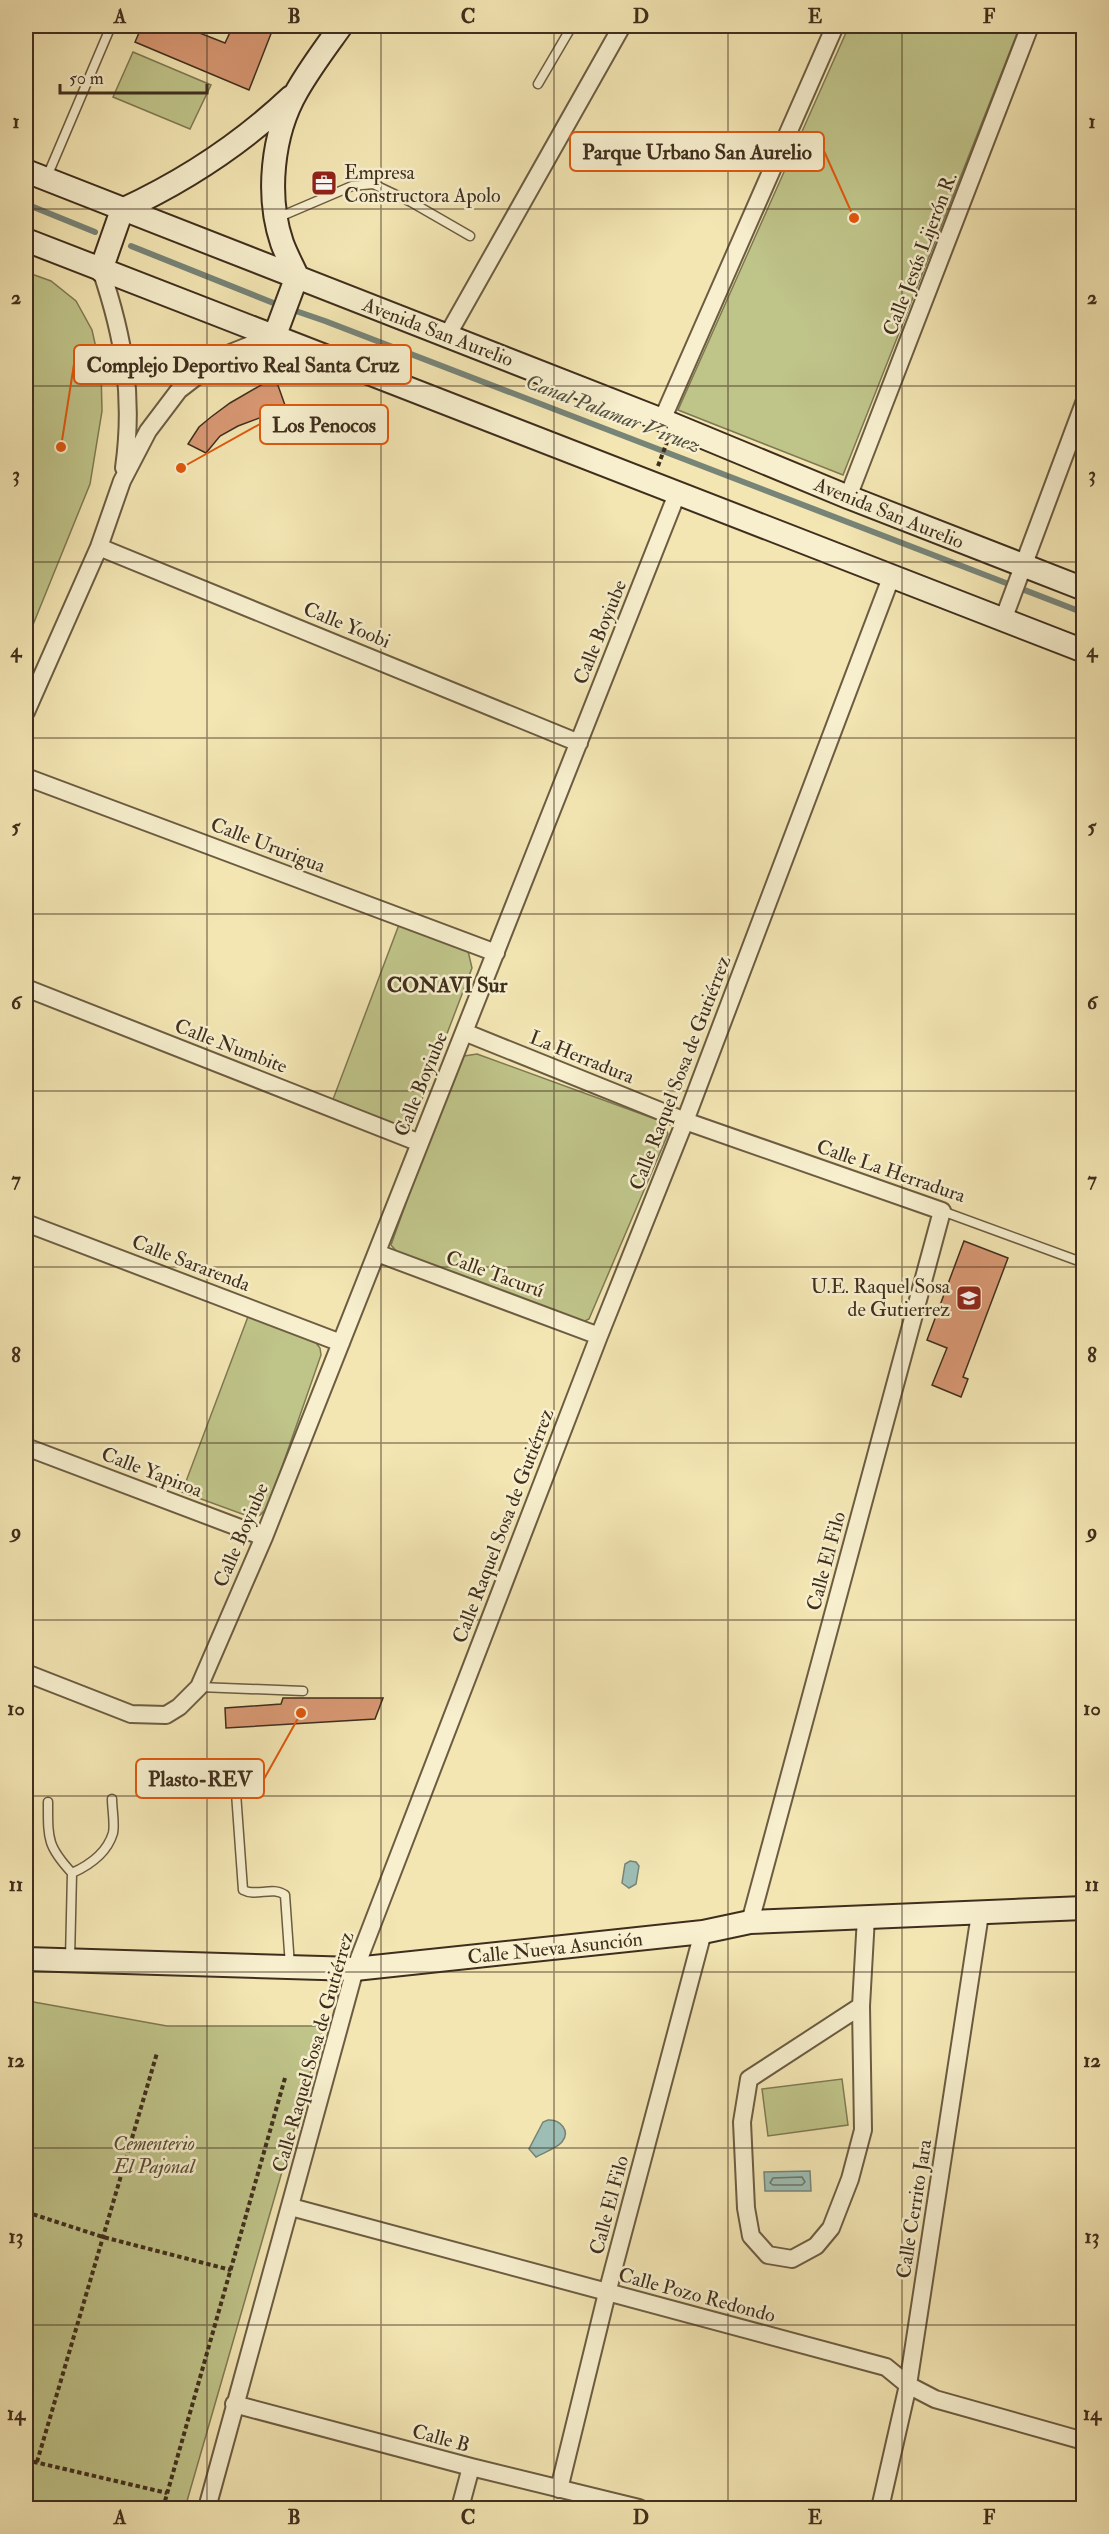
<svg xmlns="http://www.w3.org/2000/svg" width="1109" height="2534" font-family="'IM FELL Double Pica',serif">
  <rect width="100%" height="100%" fill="#f3e6b3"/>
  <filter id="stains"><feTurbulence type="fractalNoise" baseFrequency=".00333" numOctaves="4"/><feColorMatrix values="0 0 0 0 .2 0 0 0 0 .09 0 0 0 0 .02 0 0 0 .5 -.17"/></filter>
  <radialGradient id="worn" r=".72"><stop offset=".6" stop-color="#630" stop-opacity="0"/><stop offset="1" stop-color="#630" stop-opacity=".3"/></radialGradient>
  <path fill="#bfc489" stroke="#7f7953" stroke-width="1.5" d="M849,26H1020L843,475L678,410Z
    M133,52L211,85L190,129L113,97Z
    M26,272L51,281L76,301L92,330L101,370L102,411L90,484L26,642Z
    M400,922L461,946L468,951L472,968L416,1115L411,1123L398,1126L332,1102Z
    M477,1054L658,1120L665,1125L668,1134L589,1319L581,1323L398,1253L391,1245L455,1066L464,1056Z
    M249,1314L313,1339L320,1348L321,1355L268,1507L260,1515L253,1518L182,1492Z
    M28,2001L167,2026H324L185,2508H26V2009Z
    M842,2079L848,2125L768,2136L762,2089Z"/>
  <path fill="#9dbeb5" stroke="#778478" stroke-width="1.5" d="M630,1861L636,1862L639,1866L636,1884L629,1888L622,1883L625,1864Z
    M548,2120C560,2119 571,2131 562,2142C557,2148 543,2153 536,2157L529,2149L543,2122Z
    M810,2171L811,2191H765L764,2172Z"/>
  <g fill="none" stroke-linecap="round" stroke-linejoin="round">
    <path stroke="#6e7669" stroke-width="1.5" d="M802,2177L805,2182L802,2185H773L770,2183L773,2178Z"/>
    <path stroke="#778478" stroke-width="6" d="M26,204L95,232
      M131,246L281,306
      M290,309L325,321L1084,613"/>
  </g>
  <path fill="#d89873" stroke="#3f2e1d" stroke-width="1.5" d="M142,26H182L225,43L233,26H274L249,90L135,42Z
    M275,377L286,408L238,426L220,436L206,453L188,444L199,427L211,417L230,403Z
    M964,1241L1008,1258L963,1377L968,1379L961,1397L932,1385L947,1348L927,1340Z
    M283,1698H383L375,1719L226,1728L225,1708L281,1704Z"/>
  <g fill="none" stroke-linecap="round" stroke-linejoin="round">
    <defs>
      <path id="lane" d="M538,84L572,26
        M46,179L111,26
        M277,218L352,186L373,184L411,202L470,236
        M942,1211L1084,1263
        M199,1687L303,1691
        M235,1779L243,1890C256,1897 273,1886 285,1895L290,1966
        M48,1802C48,1839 47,1846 72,1873
        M70,1959L72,1873C90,1865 107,1853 113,1833C115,1824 112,1809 112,1799"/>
      <path id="street" d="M101,270C124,338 134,396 124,468
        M447,336L622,26
        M662,420L835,26
        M848,497L1030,26
        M99,547L579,743
        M1003,620L1084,403
        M26,712L99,547L122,481L148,431L179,390L223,356L275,335
        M26,777L496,953
        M26,988L420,1143
        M464,1032L685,1121L942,1211L750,1922
        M26,1223L341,1343
        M377,1253L599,1336
        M26,1447L264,1537
        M26,1673L131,1714L166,1715L179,1707L199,1687L264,1537L677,494
        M861,2006L749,2079L742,2122L746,2208L751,2236L768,2255L792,2259L816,2246L831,2228L850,2179L863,2130L861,2006L866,1917
        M291,2207L886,2367L908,2385L935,2399L1084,2441
        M234,2404L471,2467L639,2508
        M559,2489L607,2293L703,1932
        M207,2508L355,1969L599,1336L685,1121L892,575
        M460,2508L471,2467
        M880,2508L908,2385L980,1914"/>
      <path id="secondary" d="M26,171L662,420L848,497L1084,589
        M26,240L1084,651
        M101,270L122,210C185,181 240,145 291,97
        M275,335L297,276C292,265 286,254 282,243C266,196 272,134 297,91C310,68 326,47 341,26
        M26,1959L355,1969L703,1932L750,1922L1084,1908"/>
    </defs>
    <use href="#lane" stroke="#6c5c42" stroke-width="11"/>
    <use href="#street" stroke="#6c5c42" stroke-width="20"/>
    <use href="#secondary" stroke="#3f2e1d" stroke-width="26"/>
    <path stroke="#3f2e1d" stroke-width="4" stroke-dasharray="4.5 3" stroke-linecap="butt" d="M658,466L667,442
      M26,2212L103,2237L231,2270
      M26,2460L167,2493
      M37,2462L157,2053
      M163,2508L285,2078"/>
    <use href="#lane" stroke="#f7efce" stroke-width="8"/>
    <use href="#street" stroke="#f7efce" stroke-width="16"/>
    <use href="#secondary" stroke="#f7efce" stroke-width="22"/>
  </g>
  <path fill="none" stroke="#3f2e1d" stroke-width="1.5" stroke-opacity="0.55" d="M207,26V2508M381,26V2508M554,26V2508M728,26V2508M902,26V2508M26,209H1084M26,386H1084M26,562H1084M26,738H1084M26,914H1084M26,1091H1084M26,1267H1084M26,1443H1084M26,1620H1084M26,1796H1084M26,1972H1084M26,2148H1084M26,2325H1084"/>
  <defs>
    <symbol id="office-square" viewBox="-11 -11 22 22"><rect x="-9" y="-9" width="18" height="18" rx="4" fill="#8f2418" stroke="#f7efce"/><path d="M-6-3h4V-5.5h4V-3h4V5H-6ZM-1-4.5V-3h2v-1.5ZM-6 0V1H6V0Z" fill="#fff"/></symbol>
    <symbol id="school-square" viewBox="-11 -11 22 22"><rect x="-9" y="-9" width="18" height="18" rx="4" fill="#8f2418" stroke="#f7efce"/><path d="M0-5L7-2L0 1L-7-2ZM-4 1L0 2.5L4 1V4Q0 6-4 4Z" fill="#fff"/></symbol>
  </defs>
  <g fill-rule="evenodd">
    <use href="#office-square" x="309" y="168" width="30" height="30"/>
    <use href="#school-square" x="954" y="1283" width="30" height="30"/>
  </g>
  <g text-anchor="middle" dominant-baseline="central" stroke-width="5" stroke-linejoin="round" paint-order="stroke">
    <g font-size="20" fill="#3f2e1d" stroke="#f7efce" text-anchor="start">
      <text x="344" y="172">Empresa<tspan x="344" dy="23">Constructora Apolo</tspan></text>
      <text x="950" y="1286" text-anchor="end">U.E. Raquel Sosa<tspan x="950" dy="23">de Gutierrez</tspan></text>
    </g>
    <g font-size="20" fill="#3f2e1d" stroke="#f7efce">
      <text transform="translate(920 254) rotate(-69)">Calle Jesús Lijerón R.</text>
      <text transform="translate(438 332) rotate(21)">Avenida San Aurelio</text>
      <text transform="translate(889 513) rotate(22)">Avenida San Aurelio</text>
      <text transform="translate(347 625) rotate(22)">Calle Yoobi</text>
      <text transform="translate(600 632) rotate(-68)">Calle Boyiube</text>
      <text transform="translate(268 845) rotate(21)">Calle Ururigua</text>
      <text transform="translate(231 1046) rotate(21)">Calle Numbite</text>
      <text transform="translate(582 1057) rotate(22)">La Herradura</text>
      <text transform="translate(680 1073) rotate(-69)">Calle Raquel Sosa de Gutiérrez</text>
      <text transform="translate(421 1084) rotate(-68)">Calle Boyiube</text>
      <text transform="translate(891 1171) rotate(19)">Calle La Herradura</text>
      <text transform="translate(191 1263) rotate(21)">Calle Sararenda</text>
      <text transform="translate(495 1274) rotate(20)">Calle Tacurú</text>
      <text transform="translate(152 1472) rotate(21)">Calle Yapiroa</text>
      <text transform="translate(503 1526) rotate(-69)">Calle Raquel Sosa de Gutiérrez</text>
      <text transform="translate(241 1535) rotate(-67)">Calle Boyiube</text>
      <text transform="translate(826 1561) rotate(-75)">Calle El Filo</text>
      <text transform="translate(555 1948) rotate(-6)">Calle Nueva Asunción</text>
      <text transform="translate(313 2052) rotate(-74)">Calle Raquel Sosa de Gutiérrez</text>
      <text transform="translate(609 2205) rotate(-75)">Calle El Filo</text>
      <text transform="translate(914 2209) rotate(-81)">Calle Cerrito Jara</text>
      <text transform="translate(697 2295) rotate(15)">Calle Pozo Redondo</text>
      <text transform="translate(441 2438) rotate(15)">Calle B</text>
    </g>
    <g font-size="20" font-style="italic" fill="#594c33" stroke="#f7efce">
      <text x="154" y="2143">Cementerio<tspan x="154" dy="23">El Pajonal</tspan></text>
    </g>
    <g font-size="21" font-style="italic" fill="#565243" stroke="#f7efce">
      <text transform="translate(613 414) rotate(21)">Canal Palamar Viruez</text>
    </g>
    <g font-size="21" font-weight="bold" fill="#3f2e1d" stroke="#f7efce">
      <text x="447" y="985">CONAVI Sur</text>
    </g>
  </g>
  <path fill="none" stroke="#e0570d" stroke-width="2" d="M854 218L824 151M61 447L74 364M181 468L260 424M301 1713L264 1779"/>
  <g fill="#e0570d" stroke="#f7efce" stroke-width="2">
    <circle cx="854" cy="218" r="6"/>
    <circle cx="61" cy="447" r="6"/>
    <circle cx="181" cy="468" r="6"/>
    <circle cx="301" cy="1713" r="6"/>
  </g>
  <g fill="#f7efce" stroke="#e0570d" stroke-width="2">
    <rect x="570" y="132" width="254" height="39" rx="6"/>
    <rect x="74" y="345" width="337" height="39" rx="6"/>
    <rect x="260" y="405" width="128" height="39" rx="6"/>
    <rect x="136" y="1759" width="128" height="39" rx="6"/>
  </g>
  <g font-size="21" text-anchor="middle" font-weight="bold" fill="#3f2e1d">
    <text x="697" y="159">Parque Urbano San Aurelio</text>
    <text x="243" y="372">Complejo Deportivo Real Santa Cruz</text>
    <text x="324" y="432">Los Penocos</text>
    <text x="200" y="1786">Plasto-REV</text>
  </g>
  <rect width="1109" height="2534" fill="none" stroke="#f3e6b3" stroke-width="66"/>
  <path d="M60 84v9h147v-9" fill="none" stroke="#3f2e1d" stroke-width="3"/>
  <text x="69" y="84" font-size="18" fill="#3f2e1d" stroke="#f7efce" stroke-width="4.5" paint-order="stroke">50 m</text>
  <rect x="33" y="33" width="1043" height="2468" fill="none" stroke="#3f2e1d" stroke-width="2"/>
  <g font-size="20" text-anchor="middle" font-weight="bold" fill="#3f2e1d">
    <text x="120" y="23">A</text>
    <text x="294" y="23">B</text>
    <text x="468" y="23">C</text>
    <text x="641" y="23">D</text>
    <text x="815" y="23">E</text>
    <text x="989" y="23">F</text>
    <text x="16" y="128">1</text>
    <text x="1092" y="128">1</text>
    <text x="16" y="304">2</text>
    <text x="1092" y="304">2</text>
    <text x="16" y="481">3</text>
    <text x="1092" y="481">3</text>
    <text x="16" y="657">4</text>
    <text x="1092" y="657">4</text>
    <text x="16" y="833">5</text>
    <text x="1092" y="833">5</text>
    <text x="16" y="1009">6</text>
    <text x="1092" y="1009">6</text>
    <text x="16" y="1186">7</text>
    <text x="1092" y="1186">7</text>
    <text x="16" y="1362">8</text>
    <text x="1092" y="1362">8</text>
    <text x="16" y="1538">9</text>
    <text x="1092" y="1538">9</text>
    <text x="16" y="1715">10</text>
    <text x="1092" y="1715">10</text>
    <text x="16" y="1891">11</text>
    <text x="1092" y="1891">11</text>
    <text x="16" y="2067">12</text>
    <text x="1092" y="2067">12</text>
    <text x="16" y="2243">13</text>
    <text x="1092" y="2243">13</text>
    <text x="16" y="2420">14</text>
    <text x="1092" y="2420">14</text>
    <text x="120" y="2524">A</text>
    <text x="294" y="2524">B</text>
    <text x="468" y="2524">C</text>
    <text x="641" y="2524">D</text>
    <text x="815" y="2524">E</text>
    <text x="989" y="2524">F</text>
  </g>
  <rect width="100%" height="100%" filter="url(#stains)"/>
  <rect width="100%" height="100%" fill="url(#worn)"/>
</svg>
